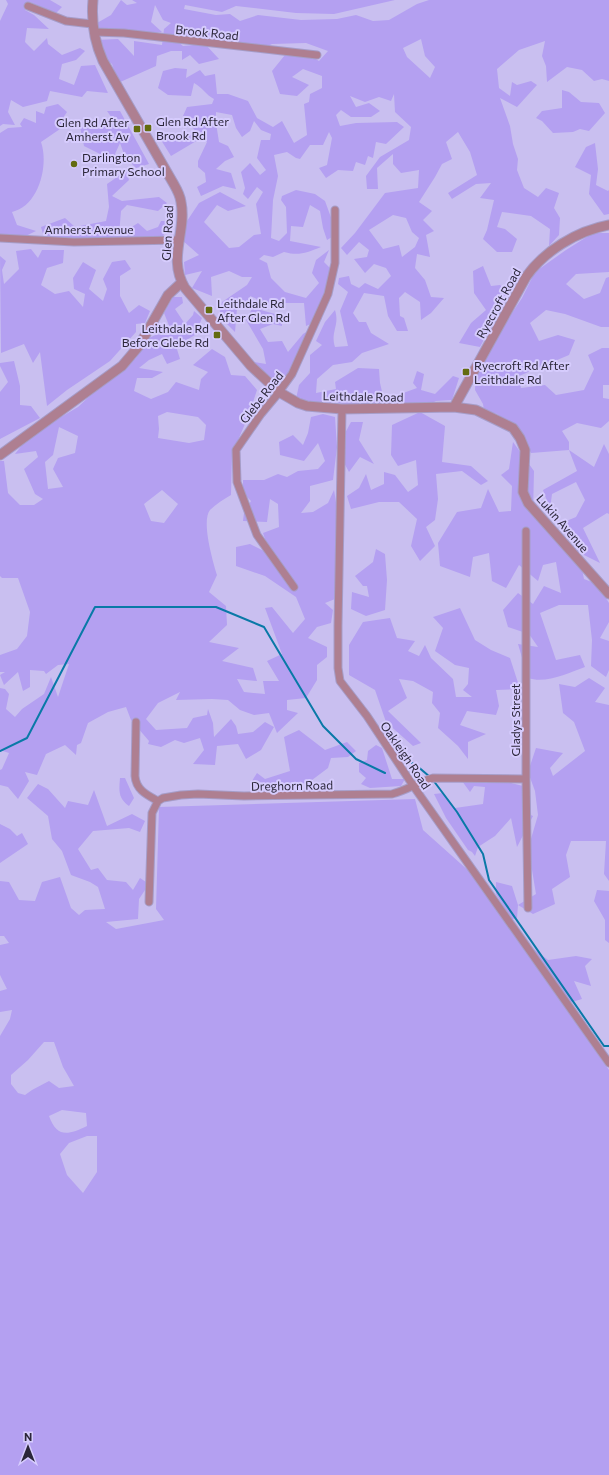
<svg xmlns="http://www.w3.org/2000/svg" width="609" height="1475" font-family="Commissioner,sans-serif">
  <rect width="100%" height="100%" fill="#c9bff0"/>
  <path fill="#b4a0f1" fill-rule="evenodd" d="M6,0H50L62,7L56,13L30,2L25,10L34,15L49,29L27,28L25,42L34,51L47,38L48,44L62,55L80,48L85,51L76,60L62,64L59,79L74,85L81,66L95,65L108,93L87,91L82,97L50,91L47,101L23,107L11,100L8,112L15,125L3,124L0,126V21L8,4Z
    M121,0L127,5L137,3L132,0H395L334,14L296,13L236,6L222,12L185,5L184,9L216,15L230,14L240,21L258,15L301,20L337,19L356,15L373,21L389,20L417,4L429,0H609V81L602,79L594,81L582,70L567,67L547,82L546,66L542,56L545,41L519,50L497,69L499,88L510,96L512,82L517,85L531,81L537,85L517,107L500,98L510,126L513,144L518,159L517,170L524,188L538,197L546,188L559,193L554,208L560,218L559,235L549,246L550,229L531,216L502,212L497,227L505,229L517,239L512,252H497L483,239L487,230L494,200L480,198L491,183L476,184L452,199L448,193L477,175L470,152L458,132L446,142L452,159L442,164L435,177L419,202L432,211L423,220L434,231L426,235L430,257L417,254L415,268L425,280L431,297L444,298L431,313L421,320L420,302L405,292L399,298L400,316L404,318L408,331H397L388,316L384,296L364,293L353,313L359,322H366L371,333L389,344L362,353L352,362L333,365L317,379L316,393L336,389L335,382L358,368L379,369L380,383L384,400L417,388L413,383L417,371L424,374L421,390L435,394L453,376L459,378L452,400L436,401L428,405L353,407L336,402L318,405L296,399L299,385L310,373V355L322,345L316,341L325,322L335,310C340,326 330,331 335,347L348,346L340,311L348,292L338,284L339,278L349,276L351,284L359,288L365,283L378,289L391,276L386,268L374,264L365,273L354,259L367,257L369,250L359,242L347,255L341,248L355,233L385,193L418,188L419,170L401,173L393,164V154L377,168L378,189H367L366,176L380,157L409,140L411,127L395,112L394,94L391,101L379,97L365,102L350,96L356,107L369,103L380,111L371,117H351L341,110L336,115L340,126L356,123L397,122L404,127L386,144L376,142L373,158L368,156L365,165L356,162L353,171L338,170L326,178L319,168L327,165L332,138L329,132L323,145H310L300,159L296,158L287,152L274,155L278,176L273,200L271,238L279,241L287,233L286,207L281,200L282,196L296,190L315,194L325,201L337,234L327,240L323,228L320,211L310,205L303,227L291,226L290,241L321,247C306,253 299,256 284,252L273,257L264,255L259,259L267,263L271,278L285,292L306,298L319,283L312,273L316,260L329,250L324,262L333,271L319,309L322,319L306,326L304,303H283L261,310L282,316V326L273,324L260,329L268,342L282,341L288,352L303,334L313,328L290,375L272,382L248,361L266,364L263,349L246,320L257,299L250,296V299L237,308L235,332L219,316L222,302L247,285L252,277H242L229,271L211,277L212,296L192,288L202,271L185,275L184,262L199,255L182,240L187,221L199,203L220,192L246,206L228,211L217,205L204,222L229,248L239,247L254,235L261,234L256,204L263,192L257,187L248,199L243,194L245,188L241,172L250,163L260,175L266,170L257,158L261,140H270L271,134L261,130L254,121L250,131L242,137L236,128L232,115L216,112V123L219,142L228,146L234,157L225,161L216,169L231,173L236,189L223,186L201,196L197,187L206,182L205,173L198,167V161L207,142L198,140L171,156L161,140L184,133L198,134L183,116L187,107L212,104L214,99C206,95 202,87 194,83L191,96L168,95L158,88L163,71L175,68L187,69L186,78L200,70L205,76L215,74L217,94H228L248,101L257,118L273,127L282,121L294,143L307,135L304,104L309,102L310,94L322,88V76L303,69L292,77L309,85L297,96L280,94L272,71L289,50L302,51L319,61L328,51L306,43L272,44L258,51L239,42L220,45L175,39L183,46L205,44L219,59L199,64L190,55L182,60V51H171L157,56L156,66L118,83L112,64L94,50L96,40L118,39L134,56V41L162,45L164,29L171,23L163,20L155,5L151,22L162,32L135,35L99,29L97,23L111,15ZM421,39L425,56L435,67L430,78L407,57L403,48ZM393,215L406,218L412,232L419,238L415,247L402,257L399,245L383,249L369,230Z
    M562,90L569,92L581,102L599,103L605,113L589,131L580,129L573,132L553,133L542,121L536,118L542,111L562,108Z
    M58,104L67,112L63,118L60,129L41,142C49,165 39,206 12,212L17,225L36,231L11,243L3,240L0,234V133L8,128L22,127L20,124L24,118L36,123V111L44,114L46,107Z
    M107,111H120L149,164L136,168L125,157L120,143L115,154L121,161H105L100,154L84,146L80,127L96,129L114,121Z
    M595,143L598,169L596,185L608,191L609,190V214L604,215L589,194L591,175L575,167L586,147Z
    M126,171L129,180L112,196L122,201L159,197L167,203L158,211L127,205L121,211L119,235L138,223L147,231L158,227L161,221H168L163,237L123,241L50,237L43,234L41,227L65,218L75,227L106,221L109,207L107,184Z
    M593,233H609V272L576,274L566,284L584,299L600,293L606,278L609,277V327H601L565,314L546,310L530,323L539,341L558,335L575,340L569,355L519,376L521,388L545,385L556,395L584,390L594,369L588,355L602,348H609V385H603V398L609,399V421L601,428L577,423L562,431L569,442V450L594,467L604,444L609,454V514L607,513L583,528L600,563L576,551L564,522L576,517L585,500L576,482L552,494L550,509L543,490L577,471L569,450L531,453L518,428L497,414L484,410L483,404L475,390L476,360L486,352L522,298L535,272L566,250Z
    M31,249L38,258L42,250H64L63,263L47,268L41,285L55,294L69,291L83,307L85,294L74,289L73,278L83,262L96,270L89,289L103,301L107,289L103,279L112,262L125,260L131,269L120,276V296L129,313L139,305L150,311L145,323L136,324V332L110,361L67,390L47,406L40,352L33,363L24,344L1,353L0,256L6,261L2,270L4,284L19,269L16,251Z
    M483,266L491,286L500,285L509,292L480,347L459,343L471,323L486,310L474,293L473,271Z
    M173,297H182L183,303L175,309L185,324L193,315L194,311L202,318L195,335L176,346L180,359L167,364L162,354L149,360L139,368L163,372L152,378H137L134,391L151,399L168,392L176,382L199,390L201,379L208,372L193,365L212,349L225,357L231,375L245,376L257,390L248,417L232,454L231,495C224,499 216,504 210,510C201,521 213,562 217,575L209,592L226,606L227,625L209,642L239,648L222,661L253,668L257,681L237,679L244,692L265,694L263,681H279L267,661L282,654L265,608L272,607L293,633L305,619L296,597L265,576L236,566V547L250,544L270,554L263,533L279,527L278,504L270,499L267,522L243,521L244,513L251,501L243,493V480H264L278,474L287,477L298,471L318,469L325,461L318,443L304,461L280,455L279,442L293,435L303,445L308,433L311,417L323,414L335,417L337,447L333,480L310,486V501L301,513L313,512L328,503L334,490C341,526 338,563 335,599L325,603L333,610L331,623L317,627L308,638L327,647V657L317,665V680L306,698L287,700V710L298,713L277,733L269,713L254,715L240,710L228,700L212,699L176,700L180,692L158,703L146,719L156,730L187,728L193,718L207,715L208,709L213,723L214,737L231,719L236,726L238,734L253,732L265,722L274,727L261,750L246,759L238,744L217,746L215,765L193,764L204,750L200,738L184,743L175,740L161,747L148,744L149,741L131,720L126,707L108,712L88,723L81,743L77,745L76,755L65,745L46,754L37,775L25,772L29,781L18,799L8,787L0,785V770L2,769L9,753L0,750V688L5,689L9,694L6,709L15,717L22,709L44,694L51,677L58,697L69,664L58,665L46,674L44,671L30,670V687L23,691L18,672L4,685L0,675L5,672H0V655L17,649L27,636L30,612L18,578H2L0,576V461H4L8,493L20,505H34L43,499L35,494L24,469L38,457L36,451L15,454L29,436L78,407L109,378L136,358L147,339L170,328L164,313ZM167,412L198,417L206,425L204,440L189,443L158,438L159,429L158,416ZM59,427L78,436L75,453L58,458L53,469L63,487L48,489L45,462L53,455ZM162,490L178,504L164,523L151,521L144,504Z
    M14,361L20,386V405L31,406L40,418L0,439V392L8,382L0,366V363Z
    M420,412L445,426L442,462L471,466L488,481L481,485L462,471L436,474L438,499L435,520L426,527L435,546L420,561L411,546L417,519L399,502H379L351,509L347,496L359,488L366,474L371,490L384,484V472L395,475L408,492L418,485L416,460L398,466L391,455L392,425Z
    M351,422H363L359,440L374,464L360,457L349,472L341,457L344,435Z
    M513,442L534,471L533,514L582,569L584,579L597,584L609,603V622L600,638L609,641V670L606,677L591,666L592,640L588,605H559L540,613L556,660L580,655L585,667C568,673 546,684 528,678L518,644L538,647L529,634L508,627L503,610L518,593L533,604L544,586L561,593L556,562L543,565L538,581L519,565L506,588L492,581L489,553L473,557L470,577L440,566L438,543L457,512L481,508L488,489L499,512L511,511L512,486L501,475L509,469Z
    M376,549L385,554L387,580L385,610L366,616L351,609L352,592L369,597L367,586H363L355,576L373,562Z
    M460,608L475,640L491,650L510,658L520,689L496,690L499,706L496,715L467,711L460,725L486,734L468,742V759L458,746L438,728L440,713L432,703L433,692L413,681L399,679L407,698L388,711L421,743L413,746L386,722L375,690L349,675V645L363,622L390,618L397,638L415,641L408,651L419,656L425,645L431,658L453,679L456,697H472L463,690L468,684L469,668L455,665L435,651L443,628L433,617Z
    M589,678L605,688L595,702L609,705V881L604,874L606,841H571L566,855L570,877L552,889L555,904L533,914L518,905L517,918L512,919L496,894V882L512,886L518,905L536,894L532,870L526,856L538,815L535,791L528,772L536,748L563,753L550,768L553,776L585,751L574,722L563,713L559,684L575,687Z
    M299,730L325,750L347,742L356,751L348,757L331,758L328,768L308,783L274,785L252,781L257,773L265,779L290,771L284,737Z
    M376,745L382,748L392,779H405L401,786L370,788L361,784L366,778L359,772V763L367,760L368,751Z
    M120,778H125L134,798L129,806C118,798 119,791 120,778Z
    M495,779L523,786L524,812L533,816L517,847L511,818L495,836L478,847L475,856L472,852L468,850L446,818L434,794L443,793L455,808L483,804L485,787L474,786L470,792L462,781Z
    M38,784L48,789L65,808L68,801L88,805L94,790L107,826L132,814L145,821L140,832L129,828L93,831L78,849L91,870L98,868L107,880L126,882L133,890L140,878L149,884L139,899L138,919L106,922L116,929L164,920L156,909L159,807L415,799L423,830L470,872L609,1070V1475H0V1036L10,1019L12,1010L0,1012V991L7,989L0,975V945L9,943L4,936H0V881L9,882L19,900L35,901L42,882L60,877L71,908L79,915L85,910L105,909L98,887L90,882L71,875L62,851L52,839L48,816L27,798ZM44,1042H54L63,1067L74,1086L59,1088L49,1081L32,1090L25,1095L18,1093L11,1084V1075L28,1060ZM62,1110L86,1113L87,1126C68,1135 57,1138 49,1116ZM87,1136H97V1172L83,1193L67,1175L60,1154L69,1143Z
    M0,824L10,829L17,836L22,833L28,844L0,863Z
    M597,890L609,891V943L605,940V920L594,901Z
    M531,947L548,960L576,956L592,959L585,966L591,986L574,981L582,999L565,1004Z"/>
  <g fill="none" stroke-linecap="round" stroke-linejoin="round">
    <path stroke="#0979a7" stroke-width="2" d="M0,751L27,738L95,607H216L264,627L323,726L356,759L385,773
      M405,760L416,765L430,777
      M433,780L457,812L483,854L489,880L604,1046H609"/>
    <defs>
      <path id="minor" d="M28,6L66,21L92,24
        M94,32L124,33L317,55
        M0,238L74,242L179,240
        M342,409L338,626V668L340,681L367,716L414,787L609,1063
        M526,531V779L528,908
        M294,587L257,535L237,482L236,450L261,414L276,396L292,374L328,294L335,263V210
        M136,722L135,776C136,790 147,795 158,801
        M149,902L152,813L158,801L163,798L181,795L198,794L244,796L392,794C408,790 418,782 433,778L526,779"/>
      <path id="tertiary" d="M93,0C91,22 94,41 103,61L172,181C176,188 180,194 181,202C187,232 167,258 185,288L251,366L279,392L298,403L307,406L342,409L454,407L476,410L513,428L520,438L525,450L523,492L528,503L609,594
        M454,407L526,277C544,251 577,231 609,225
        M0,455L122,366L139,346L168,295L182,282"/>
    </defs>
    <use href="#minor" stroke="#a69dc8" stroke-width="9"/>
    <use href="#tertiary" stroke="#a69dc8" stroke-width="11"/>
    <use href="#minor" stroke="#ae7f91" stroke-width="7"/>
    <use href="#tertiary" stroke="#ae7f91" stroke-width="9"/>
  </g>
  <g fill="#636b0f" stroke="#d6ccfd" stroke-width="1.5">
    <rect x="144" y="124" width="8" height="8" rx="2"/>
    <rect x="133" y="125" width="8" height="8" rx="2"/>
    <circle cx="74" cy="164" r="4"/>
    <rect x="205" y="306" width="8" height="8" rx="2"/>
    <rect x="213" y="331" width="8" height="8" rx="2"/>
    <rect x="462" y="368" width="8" height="8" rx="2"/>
  </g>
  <g text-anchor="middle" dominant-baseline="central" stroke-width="4" stroke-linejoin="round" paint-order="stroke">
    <g font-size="12" fill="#2b2639" stroke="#d6ccfd">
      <text transform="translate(207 32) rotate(6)">Brook Road</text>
      <text x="89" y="229">Amherst Avenue</text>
      <text transform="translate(167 233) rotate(-87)">Glen Road</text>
      <text transform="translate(498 303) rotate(-61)">Ryecroft Road</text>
      <text transform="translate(363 396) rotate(1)">Leithdale Road</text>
      <text transform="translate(261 397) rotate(-52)">Glebe Road</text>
      <text transform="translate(563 523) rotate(49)">Lukin Avenue</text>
      <text transform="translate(515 720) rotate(-90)">Gladys Street</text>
      <text transform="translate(406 755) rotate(56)">Oakleigh Road</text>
      <text transform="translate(292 785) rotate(-1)">Dreghorn Road</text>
    </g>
    <g font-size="12" fill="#2b2639" stroke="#d6ccfd" text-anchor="start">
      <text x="156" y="121">Glen Rd After<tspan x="156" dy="14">Brook Rd</tspan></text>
      <text x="129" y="122" text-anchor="end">Glen Rd After<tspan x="129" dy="14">Amherst Av</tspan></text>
      <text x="82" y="157">Darlington<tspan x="82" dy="14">Primary School</tspan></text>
      <text x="217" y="303">Leithdale Rd<tspan x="217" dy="14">After Glen Rd</tspan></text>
      <text x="209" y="328" text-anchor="end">Leithdale Rd<tspan x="209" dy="14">Before Glebe Rd</tspan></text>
      <text x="474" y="365">Ryecroft Rd After<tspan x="474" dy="14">Leithdale Rd</tspan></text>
    </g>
  </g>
  <g transform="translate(28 1447)" stroke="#d6ccfd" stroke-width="3" paint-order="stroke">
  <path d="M0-3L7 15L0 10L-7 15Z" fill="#2b2639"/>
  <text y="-6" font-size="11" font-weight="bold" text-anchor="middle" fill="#2b2639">N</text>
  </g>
</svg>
